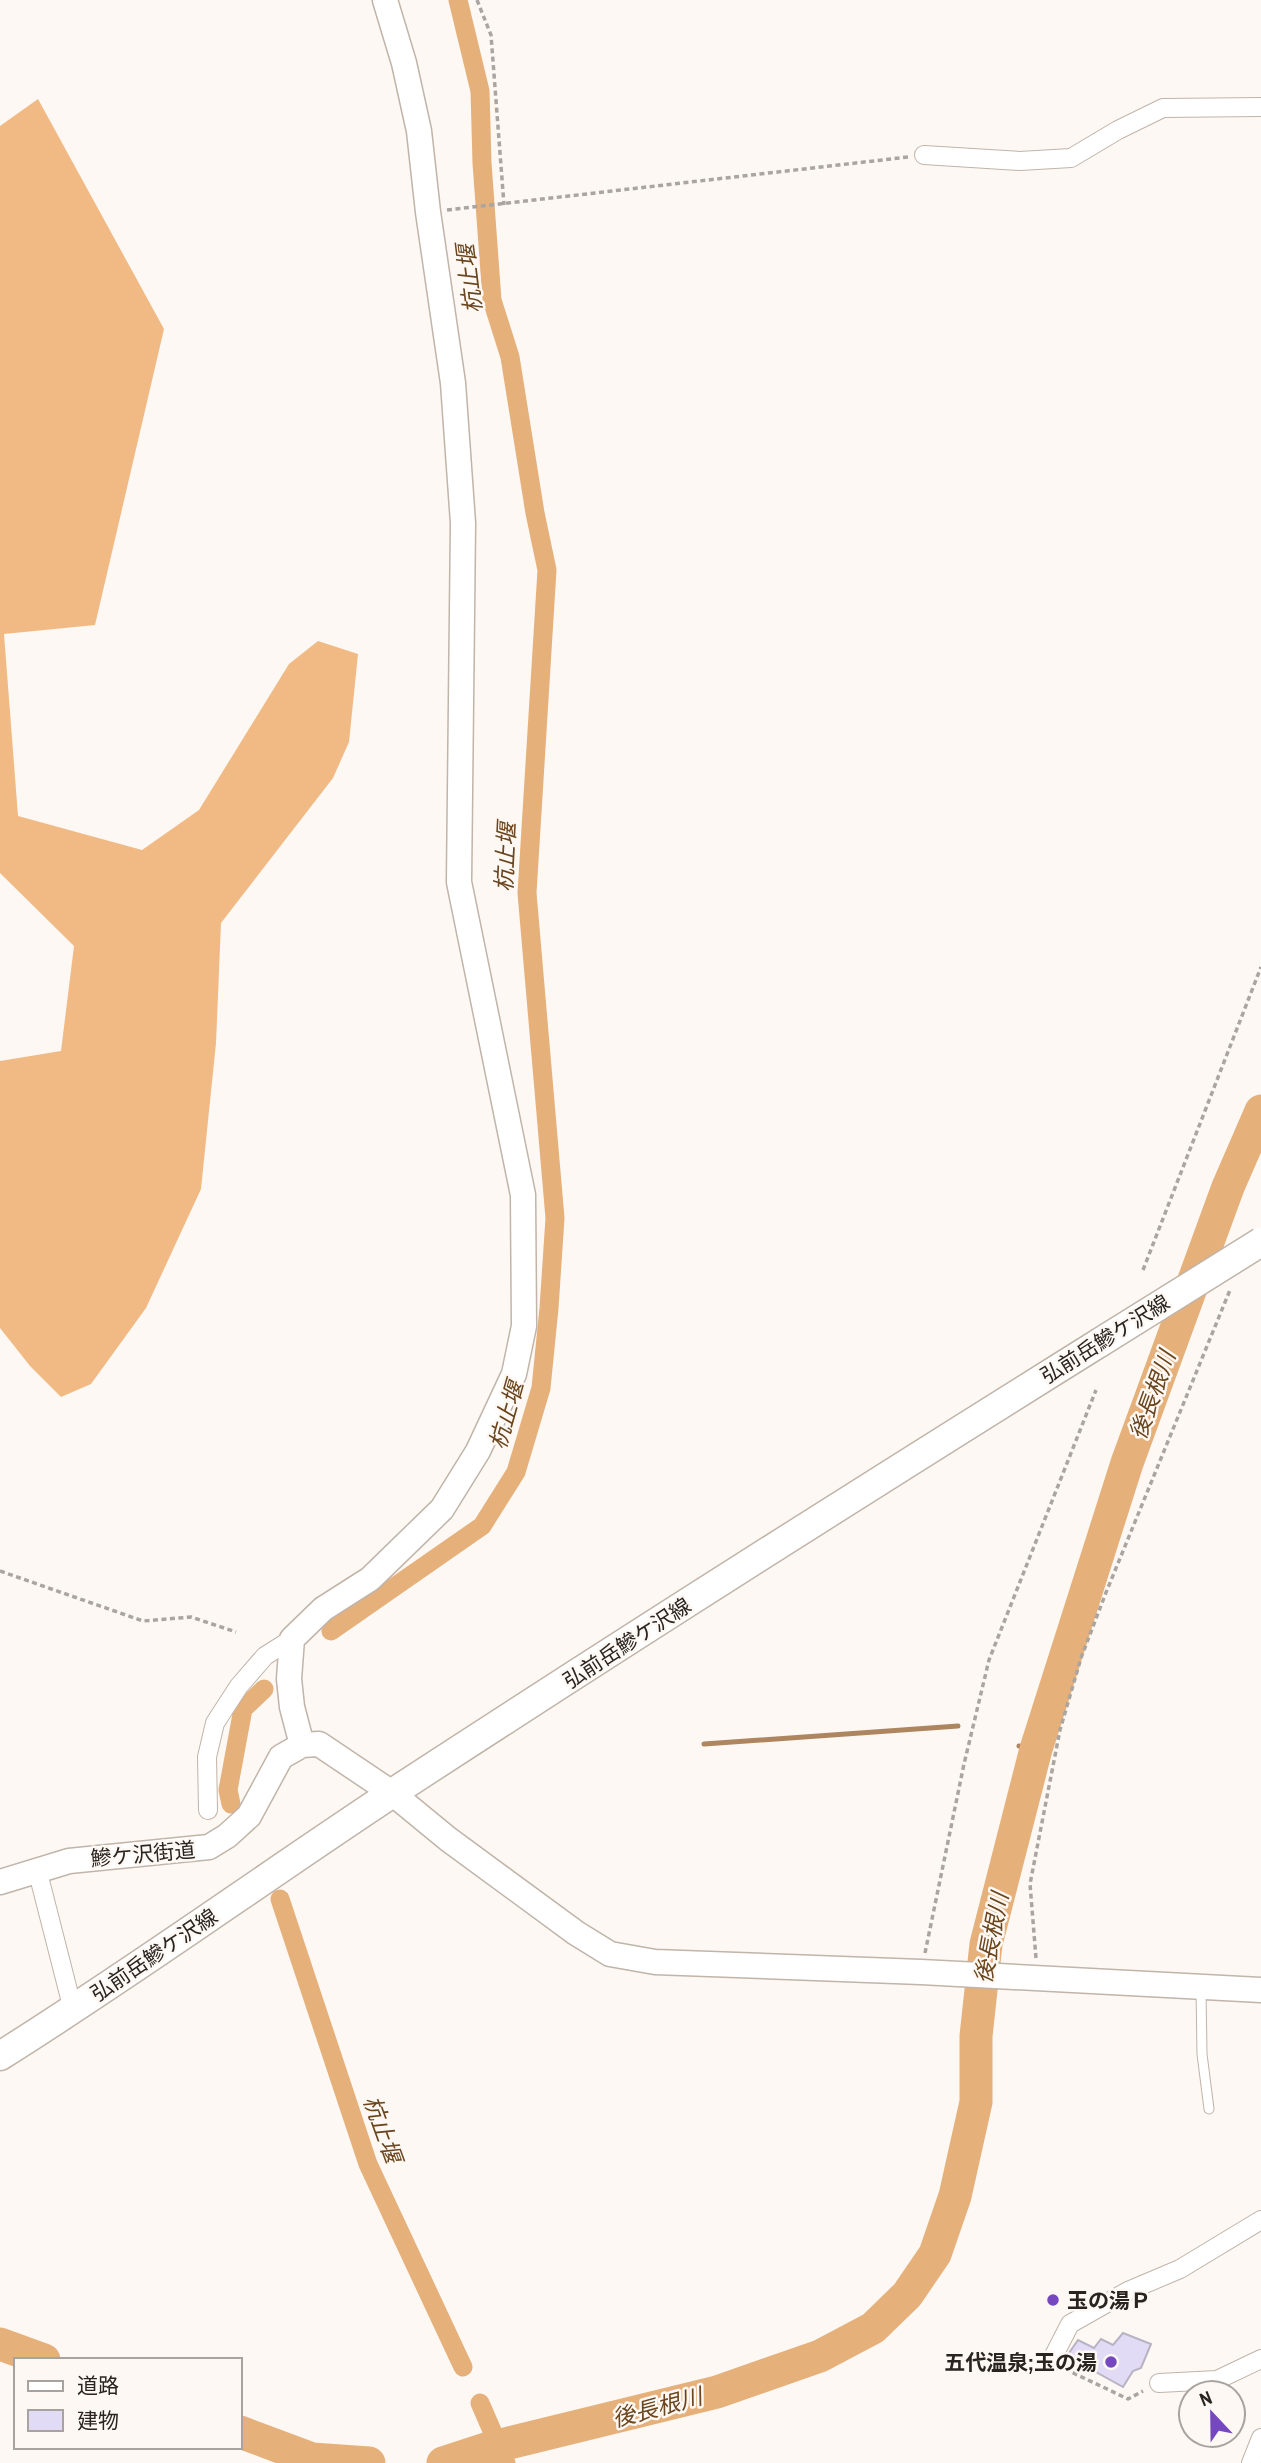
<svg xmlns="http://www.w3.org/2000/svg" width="1261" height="2463" font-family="'Archivo Narrow','Noto Sans JP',sans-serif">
  <rect width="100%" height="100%" fill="#fdf8f3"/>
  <path fill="#f1ba84" d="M38,99L164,329L95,625L4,634L18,816L142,850L199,810L289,664L318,641L358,654L349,742L333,778L221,923L216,1043L201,1189L146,1308L91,1384L61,1397L30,1366L0,1328V1061L61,1051L74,946L0,873V126Z"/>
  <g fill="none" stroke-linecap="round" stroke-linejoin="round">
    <path stroke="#ad865f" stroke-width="5" d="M704,1744L958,1726
      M1019,1746L1036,1749"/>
    <path stroke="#e6b07a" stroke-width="19" d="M331,1631L482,1526L516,1472L541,1388L549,1308L555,1218L527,893L547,570L535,513L510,357L492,300L482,163L480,91L458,0
      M231,1804L228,1790L243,1709L264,1689
      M280,1899L368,2164L463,2367
      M480,2403L506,2463"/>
    <path stroke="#e6b07a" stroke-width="33" d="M0,2344L44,2360
      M240,2432L312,2459L369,2463
      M443,2463L489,2448L717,2392L820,2356L873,2328L907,2295L935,2254L955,2196L976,2102V2036L986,1944L1036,1749L1127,1463L1228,1187L1261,1111"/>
  </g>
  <path fill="#e2dbf6" stroke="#b7b3c2" stroke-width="2" d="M1123,2333L1151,2344L1141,2368L1133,2371L1123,2387L1067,2356L1078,2340L1094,2348L1101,2339L1113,2345Z"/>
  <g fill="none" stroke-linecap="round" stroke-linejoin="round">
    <defs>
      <path id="lane" d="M1201,1989L1202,2054L1209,2109"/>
      <path id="street" d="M924,155L1020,161L1071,158L1118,130L1163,108L1261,107
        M208,1810L207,1757L215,1723L239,1686L265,1656L292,1639
        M37,1869L73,2010
        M1050,2363L1070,2324L1128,2291L1180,2269L1261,2220
        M1159,2383L1217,2380L1261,2359
        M1251,2463L1261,2438"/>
      <path id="secondary" d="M302,1745L292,1707L289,1679L292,1639L323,1609L370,1579L442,1509L478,1451L514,1374L524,1326L523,1195L459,882L463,523L453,383L428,212L419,131L404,63L385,0
        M0,1882L69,1861L209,1847L227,1836L249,1816L281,1757L302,1745L319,1744L392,1793L448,1839L576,1933L610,1954L655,1962L921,1972L1261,1990"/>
      <path id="primary" d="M0,2056C134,1972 262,1879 394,1792C627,1640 862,1491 1099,1343"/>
    </defs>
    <use href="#lane" stroke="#c1b4a9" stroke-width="11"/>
    <use href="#street" stroke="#c1b4a9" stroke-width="20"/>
    <use href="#secondary" stroke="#c1b4a9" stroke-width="27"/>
    <use href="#primary" stroke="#c1b4a9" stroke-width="31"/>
    <path stroke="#aaa5a1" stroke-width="3.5" stroke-dasharray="5 3.5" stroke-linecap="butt" d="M477,0L491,35L504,205
      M447,210L908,157
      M1143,1270L1261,967
      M0,1571L143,1621L191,1617L236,1632
      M925,1953L964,1764L989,1660L1096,1390
      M1036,1958L1030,1884L1060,1730L1081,1658L1105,1595L1230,1290
      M1065,2369L1128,2399L1143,2391"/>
    <use href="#lane" stroke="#fff" stroke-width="9"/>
    <use href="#street" stroke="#fff" stroke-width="18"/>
    <use href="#secondary" stroke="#fff" stroke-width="24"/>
    <use href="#primary" stroke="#fff" stroke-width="28"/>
    <defs>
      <path id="primary-bridge" d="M1099,1343L1261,1242"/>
    </defs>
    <use href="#primary-bridge" stroke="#c1b4a9" stroke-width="31" stroke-linecap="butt"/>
    <use href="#primary-bridge" stroke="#fff" stroke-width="28"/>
  </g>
  <g fill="#7648c0" stroke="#fdf8f3" stroke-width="2.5">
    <circle cx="1053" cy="2300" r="7"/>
    <circle cx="1111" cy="2362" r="7"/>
  </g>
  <g text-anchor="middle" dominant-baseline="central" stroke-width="5" stroke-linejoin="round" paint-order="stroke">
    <g font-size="21" fill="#292420" stroke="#fdf8f3">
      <text transform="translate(1105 1339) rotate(-32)">弘前岳鰺ケ沢線</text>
      <text transform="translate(627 1643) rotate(-33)">弘前岳鰺ケ沢線</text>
      <text transform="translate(143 1854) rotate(-5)">鰺ケ沢街道</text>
      <text transform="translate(154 1955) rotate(-34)">弘前岳鰺ケ沢線</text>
    </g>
    <g font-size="21" font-weight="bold" fill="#292420" stroke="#fdf8f3" text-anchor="start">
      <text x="1067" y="2300">玉の湯Ｐ</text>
      <text x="1097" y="2362" text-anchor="end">五代温泉;玉の湯</text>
    </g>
    <g font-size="23" font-style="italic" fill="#6a451d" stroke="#fdf8f3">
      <text transform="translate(469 279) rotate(-97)">杭止堰</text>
      <text transform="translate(505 857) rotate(-87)">杭止堰</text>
      <text transform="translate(1152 1395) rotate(-70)">後長根川</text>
      <text transform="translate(506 1415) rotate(-74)">杭止堰</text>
      <text transform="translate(991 1938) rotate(-79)">後長根川</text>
      <text transform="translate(383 2129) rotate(70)">杭止堰</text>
      <text transform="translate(657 2407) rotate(-15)">後長根川</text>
    </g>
  </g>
  <rect x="14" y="2358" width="228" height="91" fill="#fdf8f3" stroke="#a8a39f" stroke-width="2"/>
  <rect x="28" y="2381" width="35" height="10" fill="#ffffff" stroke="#a8a39f" stroke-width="2"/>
  <text x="77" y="2393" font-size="21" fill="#292420">道路</text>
  <rect x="28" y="2410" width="35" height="21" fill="#e2dbf6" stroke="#a8a39f" stroke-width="2"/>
  <text x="77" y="2428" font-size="21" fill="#292420">建物</text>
  <g transform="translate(1212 2414) rotate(338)"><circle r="33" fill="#fdf8f3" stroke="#a8a39f" stroke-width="2"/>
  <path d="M0-5L12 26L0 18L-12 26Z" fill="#7648c0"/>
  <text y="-10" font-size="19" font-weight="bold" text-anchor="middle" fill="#292420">N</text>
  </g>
</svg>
